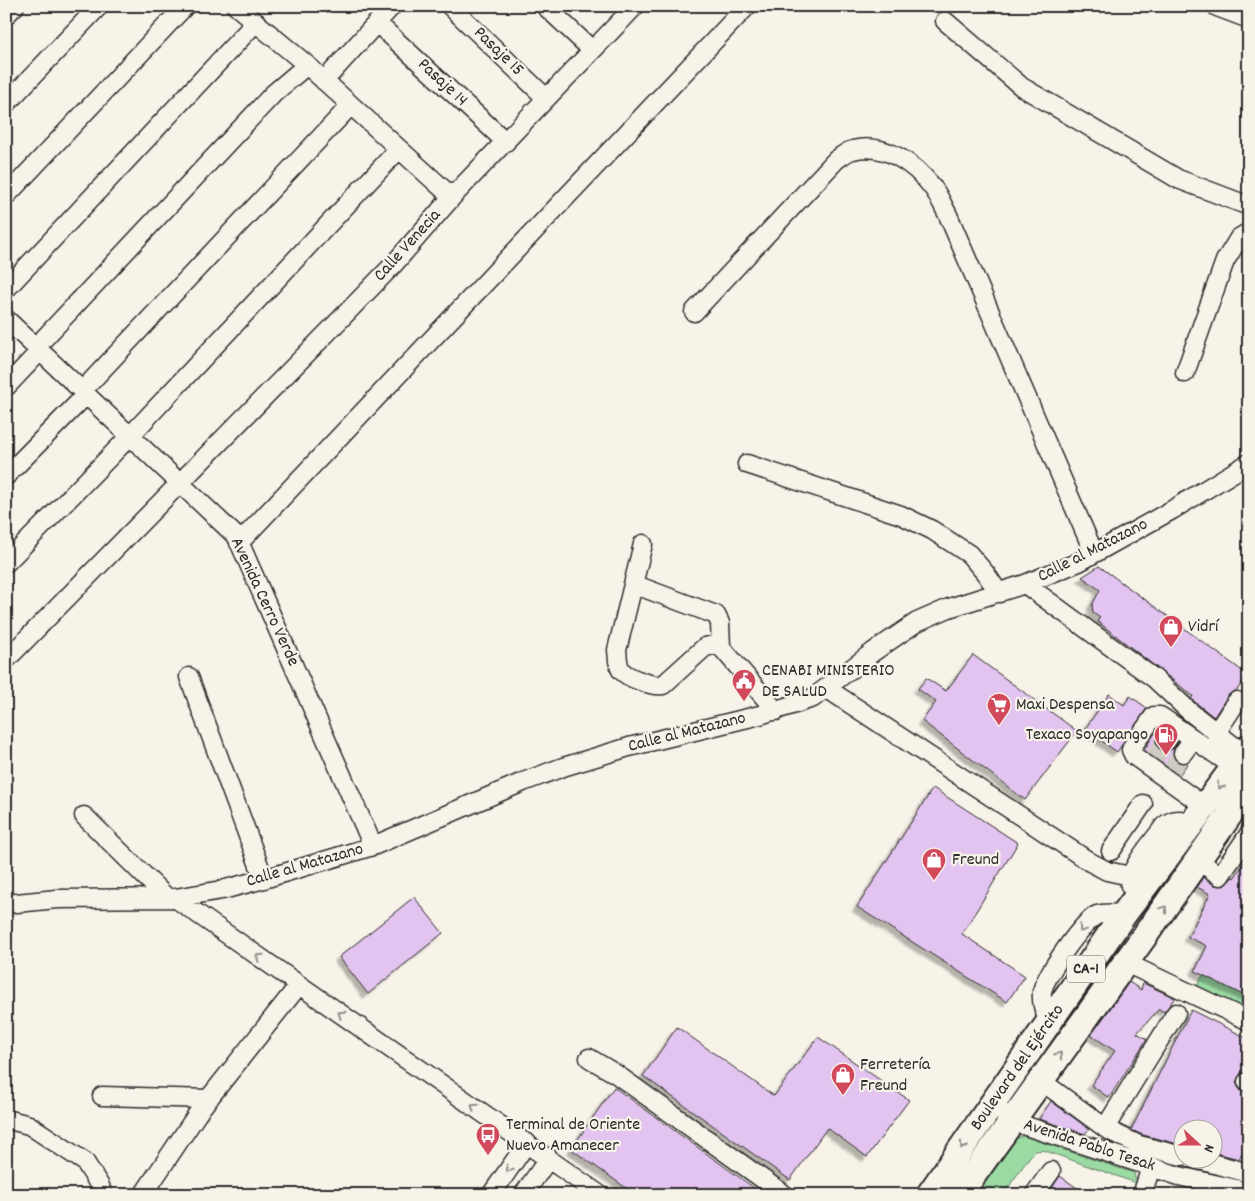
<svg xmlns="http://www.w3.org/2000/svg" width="1255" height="1201" font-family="Dekko,sans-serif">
  <defs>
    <filter id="shadow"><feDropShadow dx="-4.5" dy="4.5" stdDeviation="1" flood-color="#0004"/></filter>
  </defs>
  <rect width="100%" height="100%" fill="#f7f3e8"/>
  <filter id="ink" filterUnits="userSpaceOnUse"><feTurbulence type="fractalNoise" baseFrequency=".02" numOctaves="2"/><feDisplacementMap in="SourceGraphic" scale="10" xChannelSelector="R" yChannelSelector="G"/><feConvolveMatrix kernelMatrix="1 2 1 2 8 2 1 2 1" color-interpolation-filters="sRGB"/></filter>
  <g filter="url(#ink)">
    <path fill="#9bdaa3" stroke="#638267" d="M1203,975L1249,998V1014L1196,988Z
      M1023,1136L1134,1173L1136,1183L1043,1150L1036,1151L1031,1155L1003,1195H974L1013,1139Z"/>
    <path fill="#e3c3ef" stroke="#2b2b2b" filter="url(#shadow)" d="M1099,566L1248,675L1237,690L1228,695L1214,717L1191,699L1193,696L1097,621L1100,618L1093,613L1092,605L1100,590L1082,577Z
      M973,655L1077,731L1025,800L922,721L936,702L918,689L926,678L946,691Z
      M1109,694L1124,705L1130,696L1147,708L1117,752L1085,729Z
      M1155,733L1157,735L1156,740V745L1159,749L1165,752L1174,748L1173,757L1176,761L1182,763H1188L1179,775L1144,750Z
      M933,788L1018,843L962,934L1025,976L1007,1002L857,907Z
      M1249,856V998L1195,971L1207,946L1188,937L1210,894L1197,887L1203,877L1214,885L1224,886L1233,877L1234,878Z
      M414,897L443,933L368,994L339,957Z
      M1129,982L1141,990L1143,983L1175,998L1164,1012L1159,1009L1137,1033L1147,1039L1109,1098L1091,1085L1115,1051L1091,1035Z
      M1191,1010L1249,1039V1071L1241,1073L1236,1082L1238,1087L1241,1091L1249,1093V1157L1242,1153L1239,1159L1212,1152V1128H1182V1145L1143,1135L1131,1130Z
      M677,1027L774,1096L818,1037L909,1100L867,1157L827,1128L790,1180L643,1076Z
      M614,1087L764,1195H636L571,1149Z
      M1051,1101L1089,1129L1085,1134L1039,1119Z
      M1060,1176L1087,1195H1047Z"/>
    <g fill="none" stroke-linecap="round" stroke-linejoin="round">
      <path stroke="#cecbc2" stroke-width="18" stroke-dasharray="18 9" stroke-linecap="butt" d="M1153,760L1166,741
        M1170,772L1183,753"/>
      <defs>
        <path id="minor" d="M236,6L307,65L452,197
          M450,6L546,98
          M545,6L592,50
          M1217,7L1249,19
          M6,15L15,6
          M945,21L1022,87L1178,179L1249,206
          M377,23L506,142
          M324,81L392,6
          M6,104L99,6
          M6,196L185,6
          M6,289L256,22
          M694,312L836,160C842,156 847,151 853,150C885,142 915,164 933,188C939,196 943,206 948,215L1094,553
          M6,319L237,537L373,846
          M36,347L274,93L307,65
          M1185,373L1225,261L1239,238L1249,232
          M6,387L40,351
          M82,391L350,106
          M747,464L901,515L932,530L969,554L986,574L999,593
          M6,476L86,395
          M239,543L747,6
          M643,544L617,650C618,657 617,664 621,670C627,678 654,687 663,685L705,647L714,645L721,647L776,711
          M6,563L130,436L398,150
          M633,584L716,615L720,623L721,647
          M1025,584L1155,679L1189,711L1244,754
          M6,660L326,334L393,265L452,197L635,6
          M189,677L264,879
          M826,688L1090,862L1107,871L1130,876
          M1216,733L1237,701
          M1166,741L1176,727
          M1183,753L1193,739
          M1200,812L1199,805L1196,800L1134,756L1131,750L1132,747L1154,716H1160L1227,762L1242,755
          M84,816L167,898
          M1111,851L1143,804
          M1198,860L1220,876L1249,834
          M1130,886C1127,869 1154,841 1164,826C1173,818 1181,818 1192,824
          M175,898L600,1195
          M6,904L57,899L175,898L222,890L264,879L373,846L523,782L563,767L629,747L760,715L792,705L813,698L873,652L917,622L949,608L1025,584L1079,562L1172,510L1249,463
          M1126,963L1249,1021
          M1050,1022C1044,1013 1041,1003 1042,992C1044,977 1083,921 1097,915C1106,912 1116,914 1124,914
          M589,1058L616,1074L785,1195
          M1040,1080L1108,1130L1139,1145L1182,1156
          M1247,1082H1249
          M102,1096L209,1099
          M993,1103L1011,1121L1179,1176L1249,1192
          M6,1119L29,1125L85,1162L100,1186L103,1195
          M1105,1128L1176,1013
          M1192,1158L1249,1173
          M143,1195L202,1107L299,985
          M491,1195L527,1143
          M523,1195L549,1158
          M1034,1195L1051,1171
          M1142,1195L1151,1167"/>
        <path id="highway" d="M929,1195L1124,914L1249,747
          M959,1195L1146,934L1249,787"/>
      </defs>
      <use href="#minor" stroke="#2b2b2b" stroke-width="21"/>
      <use href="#highway" stroke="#2b2b2b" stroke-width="29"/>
      <use href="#minor" stroke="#f7f3e8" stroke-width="18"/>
      <use href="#highway" stroke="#f7f3e8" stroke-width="25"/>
    </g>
    <defs><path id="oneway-chevron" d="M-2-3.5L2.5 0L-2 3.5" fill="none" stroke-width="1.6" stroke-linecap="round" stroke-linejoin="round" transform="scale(1.25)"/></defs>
    <g stroke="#918f8a">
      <use href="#oneway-chevron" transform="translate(1220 786) rotate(126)"/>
      <use href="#oneway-chevron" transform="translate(1164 909) rotate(-55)"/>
      <use href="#oneway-chevron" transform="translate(1082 929) rotate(127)"/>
      <use href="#oneway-chevron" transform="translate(259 957) rotate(-145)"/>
      <use href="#oneway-chevron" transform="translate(341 1014) rotate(-145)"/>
      <use href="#oneway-chevron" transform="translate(1059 1055) rotate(-54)"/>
      <use href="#oneway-chevron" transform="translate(474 1107) rotate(-145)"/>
      <use href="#oneway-chevron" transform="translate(963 1146) rotate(125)"/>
      <use href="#oneway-chevron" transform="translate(509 1169) rotate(125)"/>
    </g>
  </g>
  <defs>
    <symbol id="shop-pin" viewBox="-11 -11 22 30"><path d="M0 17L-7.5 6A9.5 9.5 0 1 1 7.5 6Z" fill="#d1495b" stroke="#f7f3e8"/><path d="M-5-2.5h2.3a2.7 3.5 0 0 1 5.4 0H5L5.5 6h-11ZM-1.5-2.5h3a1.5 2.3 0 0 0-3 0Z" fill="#fff"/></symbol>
    <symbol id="civic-pin" viewBox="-11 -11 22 30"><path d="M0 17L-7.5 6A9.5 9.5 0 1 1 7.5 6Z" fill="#d1495b" stroke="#f7f3e8"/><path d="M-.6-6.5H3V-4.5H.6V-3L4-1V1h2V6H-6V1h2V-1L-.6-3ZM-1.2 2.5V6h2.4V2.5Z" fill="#fff"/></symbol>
    <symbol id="supermarket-pin" viewBox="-11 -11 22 30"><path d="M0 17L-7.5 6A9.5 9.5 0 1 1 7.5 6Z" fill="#d1495b" stroke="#f7f3e8"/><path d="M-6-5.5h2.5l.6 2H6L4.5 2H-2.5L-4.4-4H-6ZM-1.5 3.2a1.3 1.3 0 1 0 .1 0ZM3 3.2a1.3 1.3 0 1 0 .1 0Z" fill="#fff"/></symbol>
    <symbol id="fuel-pin" viewBox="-11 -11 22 30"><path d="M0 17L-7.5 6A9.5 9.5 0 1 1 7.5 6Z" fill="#d1495b" stroke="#f7f3e8"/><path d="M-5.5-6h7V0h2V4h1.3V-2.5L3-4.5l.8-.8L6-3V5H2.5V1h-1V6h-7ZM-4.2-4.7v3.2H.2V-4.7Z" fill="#fff"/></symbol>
    <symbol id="bus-pin" viewBox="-11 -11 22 30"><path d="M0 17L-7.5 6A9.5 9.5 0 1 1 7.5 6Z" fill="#d1495b" stroke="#f7f3e8"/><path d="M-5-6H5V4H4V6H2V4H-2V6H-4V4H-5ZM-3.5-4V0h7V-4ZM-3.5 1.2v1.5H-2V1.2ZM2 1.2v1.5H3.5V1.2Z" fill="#fff"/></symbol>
  </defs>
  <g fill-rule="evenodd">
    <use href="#shop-pin" x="1157" y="613" width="28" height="38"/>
    <use href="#civic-pin" x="730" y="667" width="28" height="38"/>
    <use href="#supermarket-pin" x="985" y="691" width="28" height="38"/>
    <use href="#fuel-pin" x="1152" y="721" width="28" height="38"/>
    <use href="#shop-pin" x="920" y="846" width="28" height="38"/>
    <use href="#shop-pin" x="829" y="1061" width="28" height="38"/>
    <use href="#bus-pin" x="474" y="1121" width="28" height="38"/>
  </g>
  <g text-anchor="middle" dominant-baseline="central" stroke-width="4.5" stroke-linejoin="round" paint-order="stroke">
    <rect fill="#f7f3e8" stroke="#686764" stroke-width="1" x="1067" y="955.5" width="38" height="27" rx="4"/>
    <g font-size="16" font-weight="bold" fill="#2b2b2b">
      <text x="1086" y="969">CA-1</text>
    </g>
    <g font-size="18" fill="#2b2b2b" stroke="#f7f3e8">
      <text transform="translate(498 52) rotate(44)">Pasaje 15</text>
      <text transform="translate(442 83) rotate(43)">Pasaje 14</text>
      <text transform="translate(408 246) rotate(-48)">Calle Venecia</text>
      <text transform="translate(1093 551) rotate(-27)">Calle al Matazano</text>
      <text transform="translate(264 602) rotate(65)">Avenida Cerro Verde</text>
      <text transform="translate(687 733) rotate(-14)">Calle al Matazano</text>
      <text transform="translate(305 866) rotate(-16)">Calle al Matazano</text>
      <text transform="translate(1018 1068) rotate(-55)">Boulevard del Ejército</text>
      <text transform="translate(1089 1146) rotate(18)">Avenida Pablo Tesak</text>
    </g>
    <g font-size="18" fill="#2b2b2b" stroke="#f7f3e8" text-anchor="start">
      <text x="1188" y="627">Vidrí</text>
      <text x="762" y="671">CENABI MINISTERIO<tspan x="762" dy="21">DE SALUD</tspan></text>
      <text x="1016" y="705">Maxi Despensa</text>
      <text x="1148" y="735" text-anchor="end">Texaco Soyapango</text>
      <text x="952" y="860">Freund</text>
      <text x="860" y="1065">Ferretería<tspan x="860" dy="21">Freund</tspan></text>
      <text x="506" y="1125">Terminal de Oriente<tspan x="506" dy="21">Nuevo Amanecer</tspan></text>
    </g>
  </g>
  <rect width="1255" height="1201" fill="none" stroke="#f7f3e8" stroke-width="25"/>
  <rect x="12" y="12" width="1230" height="1176" fill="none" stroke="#2b2b2b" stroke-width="2" filter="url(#ink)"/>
  <g transform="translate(1198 1144) rotate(111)"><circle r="24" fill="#f7f3e8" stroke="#a5a39c"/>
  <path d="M0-4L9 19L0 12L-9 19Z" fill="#d1495b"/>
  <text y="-8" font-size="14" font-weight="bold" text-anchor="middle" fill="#2b2b2b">N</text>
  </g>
</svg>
